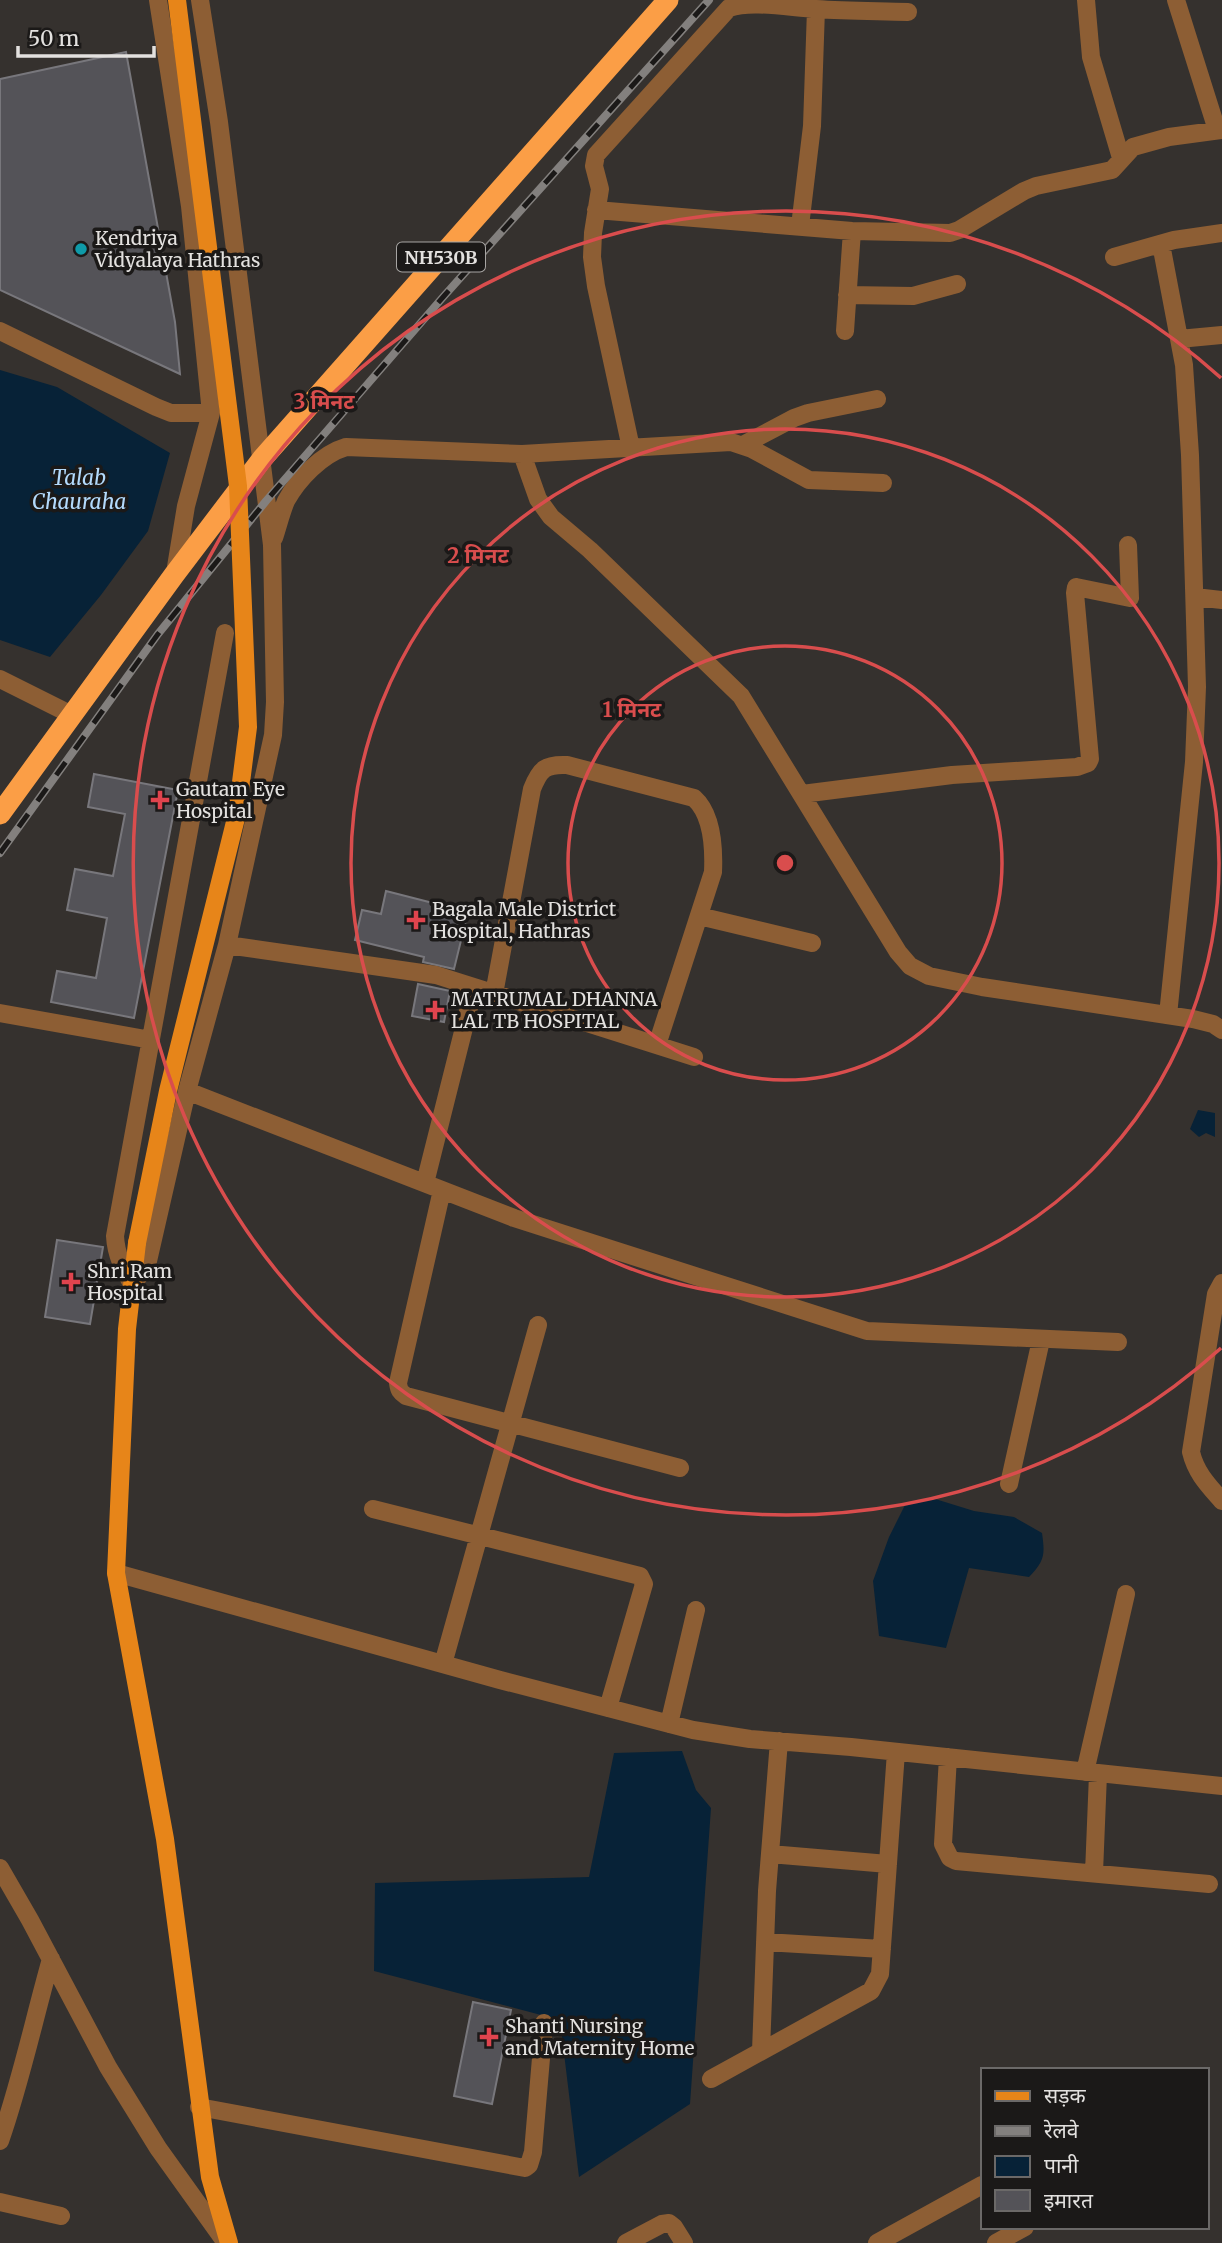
<svg xmlns="http://www.w3.org/2000/svg" width="1222" height="2243" font-family="Merriweather,'Noto Sans Devanagari',serif">
  <rect width="100%" height="100%" fill="#35312e"/>
  <path fill="#072237" d="M0,370L57,387L170,453L148,531L101,595L50,657L0,640Z
    M1198,1110L1215,1113V1137L1206,1133L1199,1137L1190,1129Z
    M932,1498L974,1511L1014,1517L1042,1533C1045,1554 1045,1561 1029,1577L969,1568L946,1648L879,1636L873,1581L889,1537L905,1505Z
    M682,1751L696,1790L711,1808L690,2104L579,2177L560,2020L374,1971L375,1883L589,1877L614,1753Z"/>
  <path fill="#545358" stroke="#78777c" stroke-width="2" d="M126,52L175,322L180,374L0,290V79Z
    M94,774L178,790L134,1018L51,1002L57,971L96,978L107,918L67,910L75,869L113,876L125,814L88,807Z
    M386,891L468,912L454,969L423,962L424,957L355,940L362,910L381,914Z
    M418,984L450,991L444,1022L412,1016Z
    M57,1240L103,1247L90,1324L45,1317Z
    M473,2002L511,2010L492,2104L454,2096Z"/>
  <g fill="none" stroke-linecap="round" stroke-linejoin="round">
    <path stroke="#8d5e34" stroke-width="18" d="M158,0L190,206L211,413L186,506L175,573
      M1086,0L1091,57L1121,158
      M1176,0L1217,130
      M596,210L852,231L950,233L959,230L1024,191L1036,186L1112,170L1133,147L1169,137L1222,130
      M800,226L812,126L816,9
      M1161,244L1184,365L1190,455L1197,687L1194,762L1168,1015
      M1114,257L1174,240L1222,233
      M847,295L913,296L957,284
      M0,331L156,407L171,413H211
      M845,331L852,231
      M1179,339L1222,335
      M743,445L794,418L808,413L877,399
      M631,448L596,286L592,257L593,233L600,189L594,166L596,155L729,8C751,0 792,8 816,9C847,11 878,11 908,12
      M522,454L538,499L551,517L590,550L741,696L898,952L910,966L929,976L982,987L1193,1019L1213,1024L1222,1030
      M274,538C278,526 281,513 286,501C298,479 322,454 346,447L522,454L731,442L752,449L809,480L883,483
      M1195,597L1222,600
      M225,633L115,1236C116,1255 123,1268 132,1284L145,1269L148,1261L187,1091L514,1218L867,1331L1118,1342
      M0,679L72,715
      M802,794L952,775L1077,767L1088,763L1090,759L1075,593L1076,587L1130,598L1128,545
      M699,916L812,943
      M227,945L436,975L694,1057
      M494,994L532,789C540,769 545,764 567,765L694,798C713,815 714,849 713,872L657,1045
      M0,1013L151,1040
      M187,1091L227,945L273,735L275,702L272,545L219,122L200,0
      M425,1183L474,988
      M442,1190L398,1383C399,1390 400,1392 406,1396L680,1468
      M1222,1283L1216,1294L1191,1452C1196,1473 1208,1485 1222,1501
      M1009,1484L1041,1340
      M373,1509L640,1576L644,1584L608,1708
      M116,1573L500,1680L693,1730L750,1739L851,1747L1222,1786
      M443,1664L538,1325
      M669,1724L696,1610
      M948,1757L943,1844L950,1858L956,1861L1209,1884
      M1085,1772L1126,1594
      M770,1854L888,1864
      M0,1868L30,1920L108,2067L158,2148L226,2243
      M1094,1873L1098,1774
      M765,1942L882,1949
      M761,2051L767,1891L779,1741
      M711,2079L871,1991L880,1974L896,1752
      M199,2107L525,2168L529,2165L533,2152L544,2023
      M0,2141C21,2081 34,2019 51,1959
      M0,2202L61,2216
      M626,2243L662,2224L669,2223L674,2227L684,2243
      M877,2243L982,2185
      M996,2243L1025,2227"/>
    <path stroke="#e78519" stroke-width="18" d="M137,1243L127,1329L116,1573L165,1839L210,2177L229,2243"/>
    <path stroke="#fb9e46" stroke-width="21" d="M0,814L174,575L262,459L668,0"/>
    <defs>
      <path id="rail" d="M0,853L158,634L266,501L444,296L709,0"/>
    </defs>
    <use href="#rail" stroke="#83807e" stroke-width="8"/>
    <use href="#rail" stroke="#1b1918" stroke-width="5" stroke-dasharray="16" stroke-linecap="butt"/>
    <path stroke="#e78519" stroke-width="18" d="M137,1243L168,1091L237,814L248,727L238,486L177,0"/>
  </g>
  <g fill="none" stroke="#d94d4d" stroke-width="3.5">
    <circle cx="785" cy="863" r="217"/>
    <circle cx="785" cy="863" r="434"/>
    <path d="M1221 1348A652 652 0 1 1 1221 378"/>
  </g>
  <circle fill="#0f9aa8" stroke="#1b1918" stroke-width="2.5" cx="81" cy="249" r="7"/>
  <g fill="#e0444e" stroke="#1b1918" stroke-width="2.5">
    <path d="M156.5 789.5h7v7h7v7h-7v7h-7v-7h-7v-7h7z"/>
    <path d="M412.5 909.5h7v7h7v7h-7v7h-7v-7h-7v-7h7z"/>
    <path d="M431.5 999.5h7v7h7v7h-7v7h-7v-7h-7v-7h7z"/>
    <path d="M67.5 1271.5h7v7h7v7h-7v7h-7v-7h-7v-7h7z"/>
    <path d="M485.5 2026.5h7v7h7v7h-7v7h-7v-7h-7v-7h7z"/>
  </g>
  <g text-anchor="middle" dominant-baseline="central" stroke-width="7" stroke-linejoin="round" paint-order="stroke">
    <rect fill="#1b1918" stroke="#a7a5a3" stroke-width="2" x="397" y="242.5" width="88" height="29" rx="5"/>
    <g font-size="18" font-weight="bold" fill="#e3e1df">
      <text x="441" y="257">NH530B</text>
    </g>
    <g font-size="19" fill="#e3e1df" stroke="#1b1918" text-anchor="start">
      <text x="95" y="238">Kendriya<tspan x="95" dy="22">Vidyalaya Hathras</tspan></text>
      <text x="176" y="789">Gautam Eye<tspan x="176" dy="22">Hospital</tspan></text>
      <text x="432" y="909">Bagala Male District<tspan x="432" dy="22">Hospital, Hathras</tspan></text>
      <text x="451" y="999">MATRUMAL DHANNA<tspan x="451" dy="22">LAL TB HOSPITAL</tspan></text>
      <text x="87" y="1271">Shri Ram<tspan x="87" dy="22">Hospital</tspan></text>
      <text x="505" y="2026">Shanti Nursing<tspan x="505" dy="22">and Maternity Home</tspan></text>
    </g>
    <g font-size="21" font-style="italic" fill="#b3dafc" stroke="#1b1918">
      <text x="79" y="477">Talab<tspan x="79" dy="24">Chauraha</tspan></text>
    </g>
  </g>
  <circle cx="785" cy="863" r="10" fill="#d94d4d" stroke="#1b1918" stroke-width="3.5"/>
  <g font-size="21" text-anchor="middle" font-weight="bold" fill="#d94d4d" stroke="#1b1918" stroke-width="7" stroke-linejoin="round" paint-order="stroke">
    <text x="324" y="409">3 मिनट</text>
    <text x="478" y="563">2 मिनट</text>
    <text x="632" y="717">1 मिनट</text>
  </g>
  <rect x="981" y="2068" width="228" height="161" fill="#1b1918" stroke="#6b6968" stroke-width="2"/>
  <rect x="995" y="2091" width="35" height="10" fill="#e78519" stroke="#6b6968" stroke-width="2"/>
  <text x="1044" y="2103" font-size="21" fill="#e3e1df">सड़क</text>
  <rect x="995" y="2126" width="35" height="10" fill="#83807e" stroke="#6b6968" stroke-width="2"/>
  <text x="1044" y="2138" font-size="21" fill="#e3e1df">रेलवे</text>
  <rect x="995" y="2156" width="35" height="21" fill="#072237" stroke="#6b6968" stroke-width="2"/>
  <text x="1044" y="2173" font-size="21" fill="#e3e1df">पानी</text>
  <rect x="995" y="2190" width="35" height="21" fill="#545358" stroke="#6b6968" stroke-width="2"/>
  <text x="1044" y="2208" font-size="21" fill="#e3e1df">इमारत</text>
  <path d="M18 46v10h136v-10" fill="none" stroke="#e3e1df" stroke-width="3.5"/>
  <text x="28" y="46" font-size="21" fill="#e3e1df" stroke="#1b1918" stroke-width="5" paint-order="stroke">50 m</text>
</svg>
